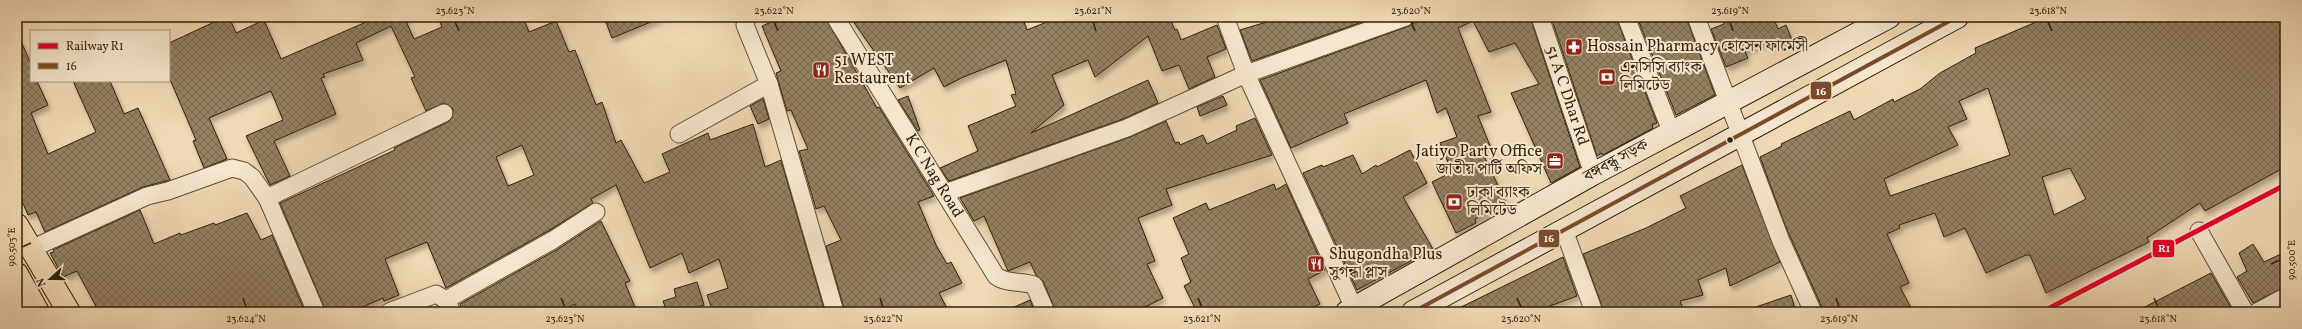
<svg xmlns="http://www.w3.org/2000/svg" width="2302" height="329" font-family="Vollkorn,'Noto Serif Bengali',serif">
  <defs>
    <pattern id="building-cross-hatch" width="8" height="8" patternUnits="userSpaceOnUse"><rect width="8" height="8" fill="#948062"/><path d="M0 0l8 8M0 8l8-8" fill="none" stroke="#79684f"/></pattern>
    <filter id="shadow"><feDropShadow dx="2.5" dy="4.5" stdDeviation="2" flood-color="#0004"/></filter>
  </defs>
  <rect width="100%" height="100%" fill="#f0d9b4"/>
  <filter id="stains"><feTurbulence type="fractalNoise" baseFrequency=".005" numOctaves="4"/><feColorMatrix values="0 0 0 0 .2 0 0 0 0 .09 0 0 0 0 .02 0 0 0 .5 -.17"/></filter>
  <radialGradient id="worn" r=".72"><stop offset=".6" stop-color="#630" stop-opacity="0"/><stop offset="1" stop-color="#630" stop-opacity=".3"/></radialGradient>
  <path fill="url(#building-cross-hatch)" stroke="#311f0a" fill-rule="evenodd" filter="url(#shadow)" d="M225,17H229L236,33L264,20L281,59L366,22L364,17H409L405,19L414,39L442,27L438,17H523L529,32L556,21L569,52L575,50L596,105L602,102L616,143L621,140L644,183L670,172L662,154L708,133L710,140L753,124L765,167L781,160L825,312H713L707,295L728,288L719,259L689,273L682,253L650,268L616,185L591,199L593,203L548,231L446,288L427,242L385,259L399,295L384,301L383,298L351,312H326L280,203L395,150L394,148L448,122L452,118L453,109L444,103L426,111L411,78L415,77L391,26L356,43L363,60L323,74L325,77L321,78L336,114L274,141L290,176L270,185L246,136L283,120L271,91L209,118L227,159L204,168L193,141L196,140L169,77V43ZM522,145L534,175L508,186L496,157Z
    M604,17H663L612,38Z
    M783,17H825L877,108L879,107L934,196L918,202L936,245L947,264L951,262L962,283L939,293L949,312H845L826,246L841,240L824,206L816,209L799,151L808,149L791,110L787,111L776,73L781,71L762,26Z
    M850,17H1022L1027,30L1059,17H1169L1175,30L1177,29L1181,40L1217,25L1226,49L1207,57L1215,77L1189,89L1179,65L1162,71L1148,36L1095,77L1088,60L1052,75L1064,105L1031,133L1148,80L1158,103L1123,119L949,181L940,168L978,151L968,126L1016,106L1011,95L1016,94L1006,60L961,78L944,87L934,68L900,88Z
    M1268,17H1376L1252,61L1240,30L1270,21Z
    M1416,17H1530L1580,167L1551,183L1511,93L1539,84L1515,43L1489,52L1473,21L1458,28L1491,112L1478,116L1491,148L1482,152L1507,204L1475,219L1476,223L1456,233L1432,182L1452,172L1440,143L1457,137L1446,108L1437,113L1426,80L1344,114L1348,123L1291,148L1260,80L1409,26L1414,23Z
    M1551,17H1616L1657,123L1652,125L1653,128L1603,155L1602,153L1597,156Z
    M1637,17H1686L1715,95L1676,115Z
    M1721,17H1773L1778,29L1786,25L1792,40L1773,47L1770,40L1745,51L1748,58L1726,67L1711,29L1724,24Z
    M2048,17H2285V167L2205,211L2200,203L2147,238L2149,242L2046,293L2030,255H2026L1986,273L1965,228L1944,237L1935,213L1899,225L1900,228L1887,234L1909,283L1900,287L1910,306L1898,312H1824L1785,225L1760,157L1782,146L1781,144L1850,111L1854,120L1893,99L1894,102L1920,89L1940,73L1976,53L1975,48ZM1988,88L2010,155L1890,196L1884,179L1958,145L1948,127L1967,119L1959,101ZM2070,168L2086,199L2054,215L2042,177Z
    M17,32L31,64V81H37L48,105L31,113L48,154L96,132L73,81H110L124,114L138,108L170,180L143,187L45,232L36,212L28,215L17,189Z
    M908,96L920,130L918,131L898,100Z
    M1223,96L1227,105L1200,116L1197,107Z
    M763,99L769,119L758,124L750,106Z
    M1255,118L1272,155L1166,189L1172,205L1138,218L1155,261L1147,264L1163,298L1135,312H1056L1043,281L1036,275L1030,262L1008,271L984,216L974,221L960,198L1130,137L1166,121L1175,143L1179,142L1180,145L1203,135L1207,144L1237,130L1236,126Z
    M1410,150L1427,183L1403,197L1433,249L1357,290L1303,173L1322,165L1323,167L1353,155L1362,174L1376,165L1377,167Z
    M1742,165L1780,262L1730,286L1726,268L1698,280L1703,295L1680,301L1684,312H1604L1583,254L1646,228L1686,208L1680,196Z
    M1274,184L1276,190L1286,184L1325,270L1308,279L1320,304L1302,312H1197L1184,286L1191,282L1181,258L1189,254L1173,218L1206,203L1209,210Z
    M140,210L154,244L180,233L181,235L214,223L215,225L247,213L261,240L272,235L305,312H99L77,271L63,277L50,253L54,252L53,250Z
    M601,221L630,281L625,283L637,312H576L575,304L559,312H464L460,304L558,249Z
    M2253,244L2264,262L2281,254L2285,261V287L2253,303L2237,277L2247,271L2239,253Z
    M1563,257L1577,296L1534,312H1451Z
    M2211,273L2231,308L2224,312H2135Z
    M697,282L704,305L678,312H667L663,301L676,297L674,289Z
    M1791,295L1796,312H1748L1747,310Z
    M1030,300L1035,312H1003Z"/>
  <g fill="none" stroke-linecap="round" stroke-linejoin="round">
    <defs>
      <g id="street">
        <path d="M747,17L745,25L769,84L835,312"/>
        <path id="s1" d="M835,17L996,276C1006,284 1023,281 1034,285L1046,312"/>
        <path d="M1225,17L1246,74L1354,308"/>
        <path id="s2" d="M1540,17L1593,174"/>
        <path d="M1626,17L1671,131"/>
        <path d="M1696,17L1781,241L1813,312"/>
        <path d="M679,134L769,84"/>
        <path d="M945,193L1127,128L1246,74L1406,17"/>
        <path d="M267,198L444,113"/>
        <path d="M1564,230L1594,312"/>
        <path d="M2199,231L2245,312"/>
        <path d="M31,249L147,196L168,191L232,168L244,171L252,177L267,198L316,312"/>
        <path d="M446,300L553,240L596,212"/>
        <path d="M389,312L436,294L446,300L452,312"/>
        <path d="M2257,312L2285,297"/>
      </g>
      <path id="secondary" d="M1347,312L1593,174L1889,17
        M1413,312L1957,17"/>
      <path id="primary" d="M17,225L69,312
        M17,274L38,312"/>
    </defs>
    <use href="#street" stroke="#614e34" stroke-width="19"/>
    <use href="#secondary" stroke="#311f0a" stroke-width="24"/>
    <use href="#primary" stroke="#311f0a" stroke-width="24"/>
    <use href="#street" stroke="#f5e6ce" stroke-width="17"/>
    <use href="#secondary" stroke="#f5e6ce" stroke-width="22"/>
    <use href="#primary" stroke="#f0d9b4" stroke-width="22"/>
    <defs>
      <path id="bus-1" d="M1413,312L1957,17"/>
    </defs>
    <use href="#bus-1" stroke="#f5e6ce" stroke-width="7"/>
    <use href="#bus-1" stroke="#7a4b2a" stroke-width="4"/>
    <defs>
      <path id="rail-1" d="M2042,312L2285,185"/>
    </defs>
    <use href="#rail-1" stroke="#f5e6ce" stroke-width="8"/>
    <use href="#rail-1" stroke="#e4002b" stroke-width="5"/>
  </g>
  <path fill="none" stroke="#311f0a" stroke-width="1.5" d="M455,22L459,31M774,22L778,31M1093,22L1096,31M1411,22L1415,31M1730,22L1733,31M2048,22L2052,31M22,247L31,243M2271,264L2280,260M243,298L246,307M561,298L565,307M880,298L883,307M1198,298L1202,307M1517,298L1521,307M1836,298L1839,307M2154,298L2158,307"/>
  <defs>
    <symbol id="pharmacy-square" viewBox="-11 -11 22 22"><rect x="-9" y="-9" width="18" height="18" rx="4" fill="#8f2418" stroke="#f5e6ce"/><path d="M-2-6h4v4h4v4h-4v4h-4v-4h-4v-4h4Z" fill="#fff"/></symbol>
    <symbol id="restaurant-square" viewBox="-11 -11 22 22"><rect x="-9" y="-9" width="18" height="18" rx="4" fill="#8f2418" stroke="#f5e6ce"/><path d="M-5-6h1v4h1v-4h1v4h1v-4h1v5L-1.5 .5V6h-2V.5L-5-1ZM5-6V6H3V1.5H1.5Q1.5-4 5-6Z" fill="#fff"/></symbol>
    <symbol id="bank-square" viewBox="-11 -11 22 22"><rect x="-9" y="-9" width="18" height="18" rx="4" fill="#8f2418" stroke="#f5e6ce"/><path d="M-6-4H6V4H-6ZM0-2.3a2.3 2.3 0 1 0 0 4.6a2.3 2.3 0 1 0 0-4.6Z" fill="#fff"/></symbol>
    <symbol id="office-square" viewBox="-11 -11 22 22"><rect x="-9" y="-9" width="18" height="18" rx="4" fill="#8f2418" stroke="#f5e6ce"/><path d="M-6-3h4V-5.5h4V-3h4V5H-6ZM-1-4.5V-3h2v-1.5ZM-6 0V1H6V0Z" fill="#fff"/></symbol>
  </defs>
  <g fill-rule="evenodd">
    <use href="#pharmacy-square" x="1564" y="37" width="20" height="20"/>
    <use href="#restaurant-square" x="811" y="60" width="20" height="20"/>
    <use href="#bank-square" x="1597" y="67" width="20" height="20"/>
    <use href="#office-square" x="1545" y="151" width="20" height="20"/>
    <use href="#bank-square" x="1444" y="192" width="20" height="20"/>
    <use href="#restaurant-square" x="1306" y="254" width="20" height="20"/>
  </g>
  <circle fill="#311f0a" stroke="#f5e6ce" stroke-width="1.5" cx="1730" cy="140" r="3.5"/>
  <g text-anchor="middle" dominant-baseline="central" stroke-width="4" stroke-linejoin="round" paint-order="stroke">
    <g font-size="16" fill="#311f0a" stroke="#f5e6ce" text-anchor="start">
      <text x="1587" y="47">Hossain Pharmacy হোসেন ফার্মেসী</text>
      <text x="834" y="61">51 WEST<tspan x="834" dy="18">Restaurent</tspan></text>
      <text x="1620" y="68">এনসিসি ব্যাংক<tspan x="1620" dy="18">লিমিটেড</tspan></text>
      <text x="1542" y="152" text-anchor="end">Jatiyo Party Office<tspan x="1542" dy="18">জাতীয় পার্টি অফিস</tspan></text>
      <text x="1467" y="193">ঢাকা ব্যাংক<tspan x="1467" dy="18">লিমিটেড</tspan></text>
      <text x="1329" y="255">Shugondha Plus<tspan x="1329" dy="18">সুগন্ধা প্লাস</tspan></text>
    </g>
    <g font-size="16" fill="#311f0a" stroke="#f5e6ce">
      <text stroke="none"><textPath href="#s2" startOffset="83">51 A C Dhar Rd</textPath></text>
      <text transform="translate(1616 161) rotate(-29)">বঙ্গবন্ধু সড়ক</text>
      <text stroke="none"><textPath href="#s1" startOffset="187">K C Nag Road</textPath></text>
    </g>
  </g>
  <g stroke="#f5e6ce" stroke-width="1.5">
    <rect x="1810" y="81" width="22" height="19" rx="4" fill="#7a4b2a"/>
    <rect x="1538" y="229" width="22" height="19" rx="4" fill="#7a4b2a"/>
    <rect x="2152" y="239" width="23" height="19" rx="4" fill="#e4002b"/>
  </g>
  <g font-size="11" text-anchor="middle" font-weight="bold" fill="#fff">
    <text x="1821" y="95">16</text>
    <text x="1549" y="242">16</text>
    <text x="2164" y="252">R1</text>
  </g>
  <rect width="2302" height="329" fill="none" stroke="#f0d9b4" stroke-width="44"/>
  <rect x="30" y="30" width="140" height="52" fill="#f5e6ce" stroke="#a79680"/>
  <rect x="38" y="43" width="20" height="6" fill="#e4002b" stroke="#a79680"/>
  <text x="66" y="50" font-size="12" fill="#311f0a">Railway R1</text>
  <rect x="38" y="63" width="20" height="6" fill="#7a4b2a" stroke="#a79680"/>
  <text x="66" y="70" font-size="12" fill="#311f0a">16</text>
  <g transform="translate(50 279) rotate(249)" stroke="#f5e6ce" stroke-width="3" paint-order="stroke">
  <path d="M0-3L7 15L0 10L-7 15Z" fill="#311f0a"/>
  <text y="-6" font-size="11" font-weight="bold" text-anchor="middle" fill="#311f0a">N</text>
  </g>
  <rect x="22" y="22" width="2258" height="285" fill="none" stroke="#311f0a" stroke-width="1.5"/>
  <g font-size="10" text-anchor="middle" fill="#311f0a">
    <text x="455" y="14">23.623°N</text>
    <text x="774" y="14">23.622°N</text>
    <text x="1093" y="14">23.621°N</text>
    <text x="1411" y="14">23.620°N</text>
    <text x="1730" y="14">23.619°N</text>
    <text x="2048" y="14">23.618°N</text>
    <text transform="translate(11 247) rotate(-90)" y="4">90.503°E</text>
    <text transform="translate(2291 260) rotate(-90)" y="4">90.500°E</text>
    <text x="246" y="322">23.624°N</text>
    <text x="565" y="322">23.623°N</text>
    <text x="883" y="322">23.622°N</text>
    <text x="1202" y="322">23.621°N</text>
    <text x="1521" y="322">23.620°N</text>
    <text x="1839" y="322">23.619°N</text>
    <text x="2158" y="322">23.618°N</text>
  </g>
  <rect width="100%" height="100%" filter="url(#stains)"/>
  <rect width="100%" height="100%" fill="url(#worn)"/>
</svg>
